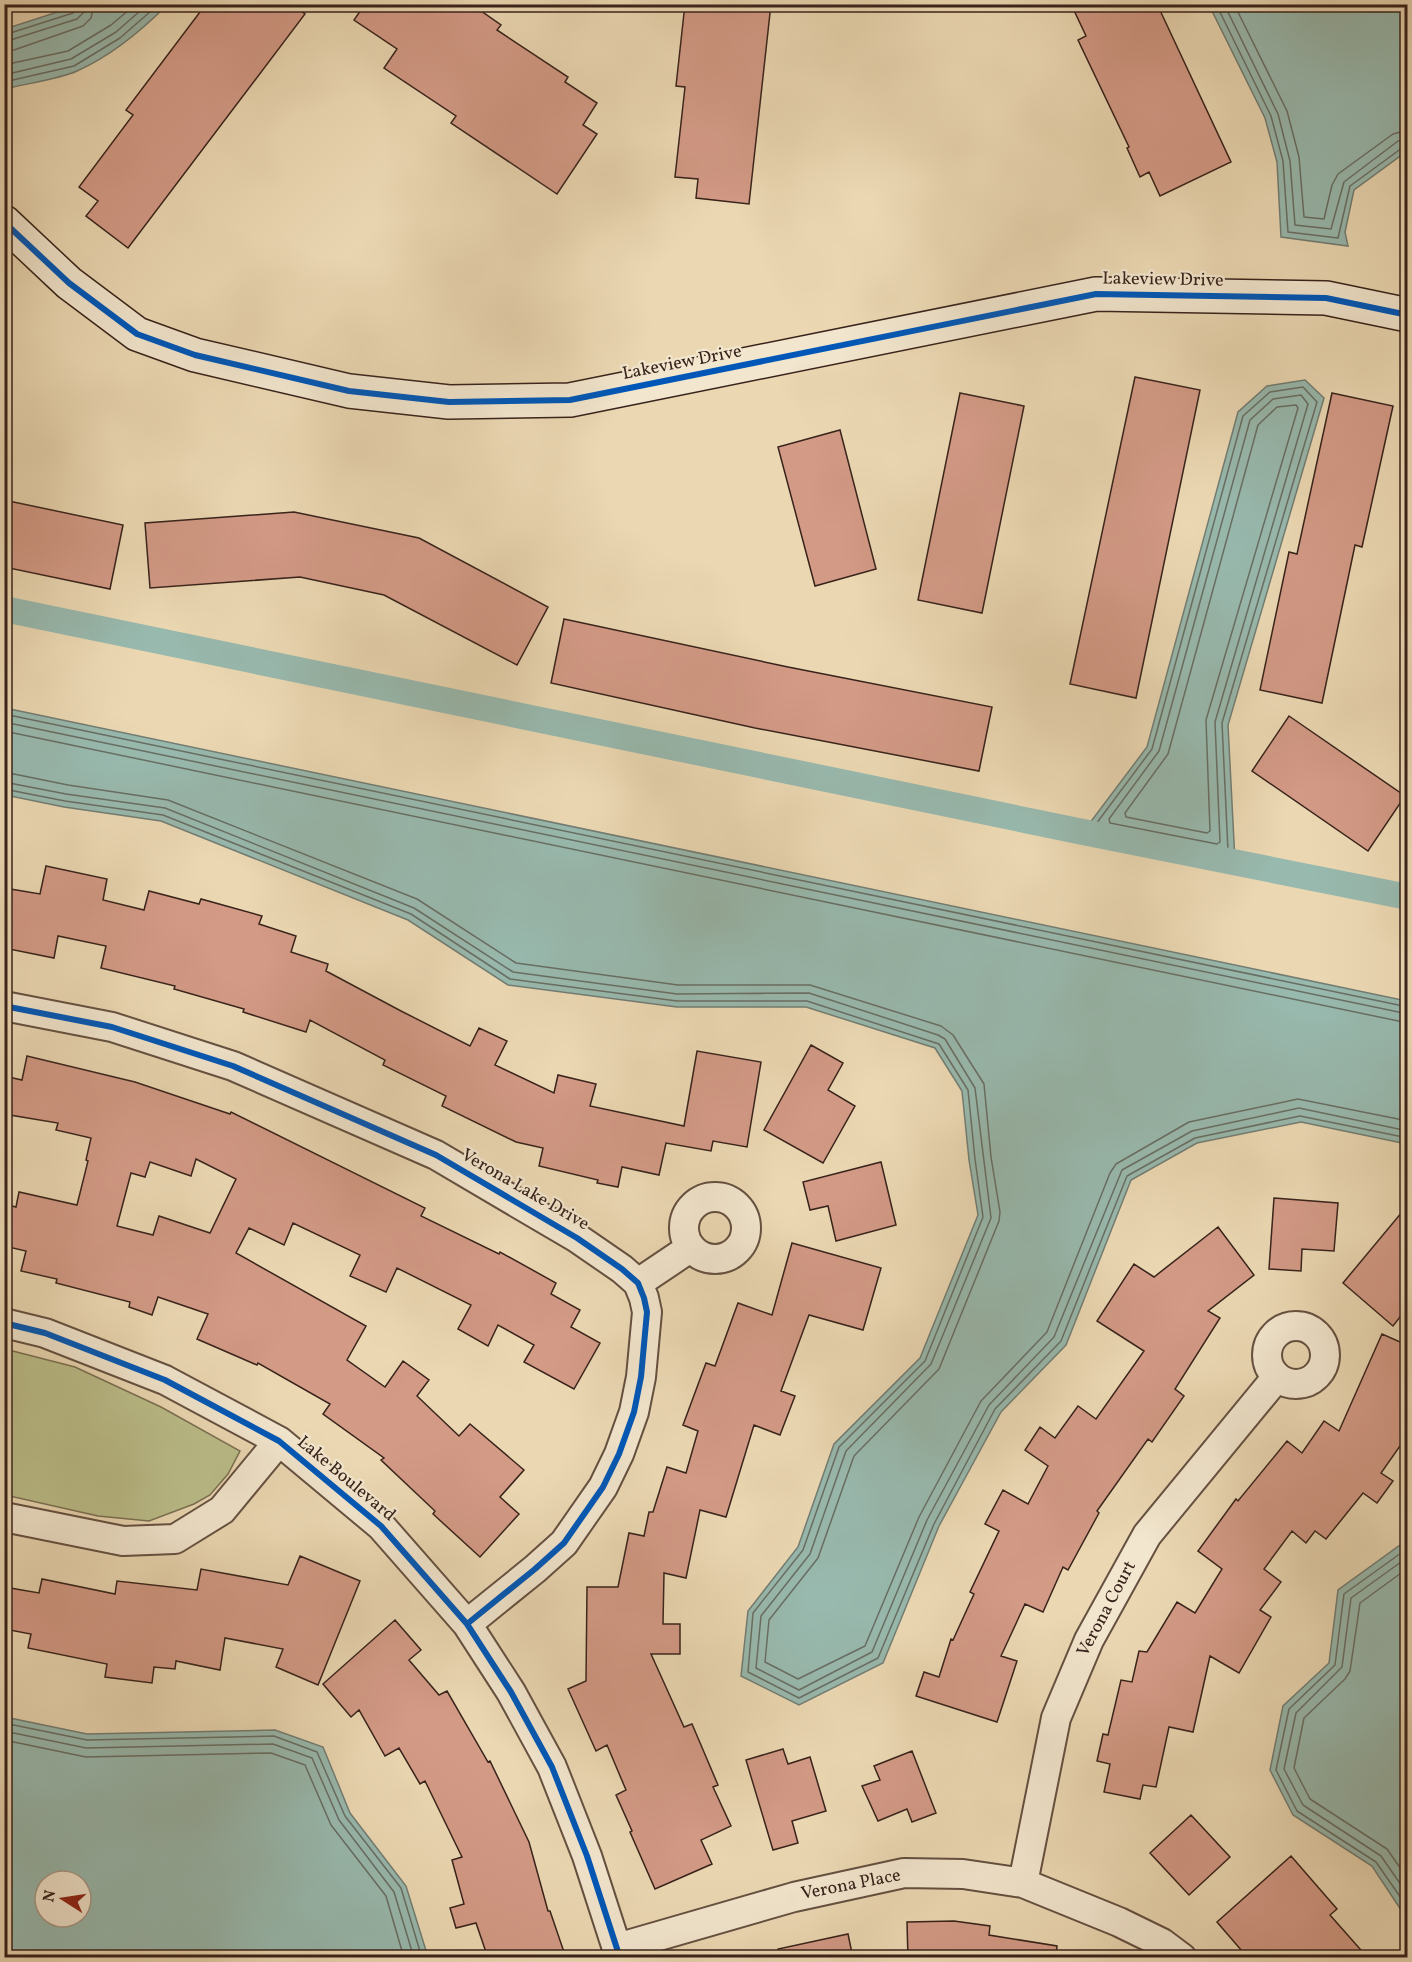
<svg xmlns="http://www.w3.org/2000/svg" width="1412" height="1962" font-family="Vollkorn,serif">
  <rect width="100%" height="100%" fill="#ebd8b3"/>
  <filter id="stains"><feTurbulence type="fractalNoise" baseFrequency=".00333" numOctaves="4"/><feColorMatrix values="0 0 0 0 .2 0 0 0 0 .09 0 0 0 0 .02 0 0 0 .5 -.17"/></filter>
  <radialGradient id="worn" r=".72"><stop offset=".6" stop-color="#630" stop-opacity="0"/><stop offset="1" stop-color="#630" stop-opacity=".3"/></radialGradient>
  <path fill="#bbbe8a" stroke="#7a7052" stroke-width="1.5" d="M5,1349L75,1367L161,1407L240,1451L228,1474L210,1495L194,1504L149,1521L98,1516L5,1495Z"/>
  <path fill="#98b9ae" stroke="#727d73" stroke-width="1.5" fill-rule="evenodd" d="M79,5H167C141,31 111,56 77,71C60,79 24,84 5,89V29Z
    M1209,5H1407V151L1354,190L1345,232L1348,246L1281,237L1277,162L1265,118Z
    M1305,380L1324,398L1228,725L1235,861L1083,832L1147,747L1238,412L1267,386Z
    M5,708L1407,1001V1144L1301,1122L1197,1143L1131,1180L1066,1345L1001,1412L939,1526L883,1663L799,1705L741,1676L748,1611L798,1547L834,1444L920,1358L978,1215L969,1160L962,1091L935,1048L806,1007H677L508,985L408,920L161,821L64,807L5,795Z
    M1407,1540V1919L1372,1866L1293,1815L1270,1770L1283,1706L1329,1663L1338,1590Z
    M5,1717L87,1734L275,1730L323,1747L350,1813L406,1886L428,1957H5ZM45,1881H81V1917H45Z"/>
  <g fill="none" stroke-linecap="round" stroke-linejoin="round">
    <path stroke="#686e64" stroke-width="1.5" d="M1216,4L1271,116L1283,161L1288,232L1338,238L1350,186L1402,148L1408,146
      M1224,4L1278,114L1290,161L1295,225L1331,229L1344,182L1398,141L1408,139
      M1234,4L1287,111L1299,157L1304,217L1324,219L1332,185L1338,174L1393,134L1408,130
      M4,35L73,13L77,10V4
      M4,42L77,19L83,13L85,4
      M4,51L14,50L83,26L91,18L94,4
      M4,65L68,51L111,25L136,4
      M4,75L71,59L116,32L148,4
      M4,82L74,66L120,38L159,4
      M1303,387L1317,402L1222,723L1228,851L1225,853L1097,828L1096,824L1152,749L1243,416L1270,392Z
      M1301,395L1308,404L1215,722L1220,842L1217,844L1110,823L1109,819L1159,751L1250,420L1273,399Z
      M1296,405L1298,408L1206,720L1210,831L1207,833L1126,817L1125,813L1168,754L1258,425L1277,407Z
      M4,714L1408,1007
      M4,722L1408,1014
      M4,731L1408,1023
      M4,772L68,785L168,800L417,899L516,963L678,985H810L941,1026L953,1035L984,1084L991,1157L1000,1212L999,1221L939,1369L854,1456L818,1558L769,1620L765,1662L798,1679L865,1646L919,1517L981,1401L1047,1332L1110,1173L1116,1164L1189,1122L1298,1099L1408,1121
      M4,782L66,794L165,808L414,908L513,972L677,994L809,993L938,1035L945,1039L975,1088L991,1218L931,1364L846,1451L810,1554L761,1616L756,1668L799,1690L872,1652L927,1520L989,1405L1054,1337L1122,1170L1192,1131L1299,1108L1408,1131
      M4,789L65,801L163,815L411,914L510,979L677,1001H807L939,1044L968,1090L975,1159L983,1217L925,1361L839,1447L803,1550L753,1613L748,1672L799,1698L878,1658L934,1524L995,1409L1061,1341L1127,1176L1195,1138L1300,1116L1408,1138
      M1408,1548L1344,1594L1335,1665L1289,1709L1276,1770L1297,1811L1376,1862L1408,1908
      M1408,1557L1351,1598L1342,1667L1296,1713L1284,1769L1303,1805L1381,1856L1408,1895
      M1408,1568L1360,1603L1350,1671L1345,1679L1304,1718L1294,1768L1310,1799L1387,1849L1408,1879
      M4,1723L87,1740L274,1736L317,1752L345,1816L401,1888L422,1958
      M4,1731L86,1748L273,1744L312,1758L339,1820L394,1892L414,1958
      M4,1740L86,1757L271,1753L305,1765L331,1825L386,1896L404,1958"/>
    <path stroke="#98b9ae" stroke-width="26" d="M4,609L1083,832L1408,897"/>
  </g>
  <path fill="#d39a86" stroke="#38231b" stroke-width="1.5" fill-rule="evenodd" d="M206,4H292L305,14L128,248L86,216L98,201L79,187L133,115L126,110Z
    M365,4H471L501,25L497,30L568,77L565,82L597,103L583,125L597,134L557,194L451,123L456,116L384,68L397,49L354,20Z
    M685,4H771L749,204L696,198L698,179L675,177L685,87L676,86Z
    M1071,4H1157L1231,162L1160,196L1149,172L1140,177L1127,148L1129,147L1078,40L1086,36Z
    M1135,377L1200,390L1136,698L1070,684Z
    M960,393L1024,406L982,613L918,600Z
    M1332,393L1393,406L1362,547L1355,545L1322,703L1260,690L1289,552L1297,554Z
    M840,430L876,569L815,586L778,447Z
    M4,500L123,525L110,589L4,567Z
    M294,512L419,538L548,607L517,665L384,595L300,577L150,588L145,523Z
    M564,619L788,667L992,707L979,771L755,728L551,683Z
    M1289,716L1405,796L1368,851L1252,771Z
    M46,866L107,879L103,900L144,910L149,891L199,904L201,899L262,916L259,924L296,936L291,952L328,964L326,971L401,1011L470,1046L479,1028L507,1041L495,1065L554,1093L558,1075L596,1084L590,1106L684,1126L697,1051L761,1062L747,1147L713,1141L711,1151L666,1143L659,1175L622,1167L618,1187L597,1183L598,1180L539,1166L543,1148L516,1142L442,1106L446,1096L383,1065L385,1060L310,1020L306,1032L243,1012L244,1009L174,989L175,986L101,968L106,946L58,936L54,958L4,948V888L40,894Z
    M811,1045L843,1063L828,1090L855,1106L823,1163L764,1130Z
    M27,1056L135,1082L230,1114L231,1112L425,1208L421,1216L499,1254L500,1252L556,1283L551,1294L580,1310L571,1327L600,1343L574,1389L524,1362L534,1345L498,1325L488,1346L458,1329L471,1305L397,1268L386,1292L350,1276L360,1255L293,1223L284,1245L249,1228L236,1253L366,1326L347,1360L385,1387L403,1361L429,1380L417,1396L459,1436L470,1424L524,1470L500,1497L519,1514L480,1557L433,1514L435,1511L381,1460L384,1458L323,1414L330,1404L258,1363L257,1365L197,1339L208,1314L158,1297L152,1315L129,1307L130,1302L56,1283L57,1279L21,1271L26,1251L4,1246V1204L16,1207L19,1192L77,1205L88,1161L86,1160L91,1138L56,1130L58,1123L4,1114V1076L22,1080ZM196,1159L236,1179L210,1233L159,1216L153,1235L117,1226L131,1173L145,1177L150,1162L191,1176Z
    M881,1162L896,1225L836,1241L828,1206L810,1210L803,1182Z
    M1274,1198L1338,1203L1334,1251L1302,1249L1301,1271L1269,1269Z
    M1407,1206V1308L1393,1326L1343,1283Z
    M1218,1227L1254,1275L1208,1311L1220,1318L1175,1389L1184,1396L1152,1442L1148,1439L1097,1511L1099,1513L1068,1570L1063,1567L1043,1612L1025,1604L1001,1656L1017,1661L997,1722L916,1696L924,1672L939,1677L951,1639L953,1640L974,1594L970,1592L999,1531L985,1524L1003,1490L1028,1504L1048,1466L1025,1450L1040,1427L1055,1438L1078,1406L1096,1419L1144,1351L1097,1321L1134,1264L1154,1277Z
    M792,1243L881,1268L863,1330L809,1315L781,1391L795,1396L780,1435L754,1425L726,1517L700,1510L686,1578L664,1573L663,1624H680V1654H651L684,1727L692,1724L718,1785L713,1787L731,1826L701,1840L712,1864L655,1889L630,1832L632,1831L616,1795L626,1790L607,1745L596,1751L568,1689L586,1681L587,1587H618L629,1533L644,1536L649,1512H653L667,1467L686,1473L698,1431L683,1425L706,1363L715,1366L738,1303L772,1315Z
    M1382,1334L1407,1345V1436L1381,1473L1393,1481L1377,1503L1363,1493L1326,1539L1315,1531L1306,1543L1292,1531L1264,1569L1281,1582L1260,1610L1271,1617L1239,1673L1210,1656L1193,1732L1169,1727L1156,1787L1143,1785L1140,1799L1104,1792L1110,1764L1097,1761L1103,1734L1108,1735L1121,1680L1132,1682L1139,1651L1147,1652L1177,1602L1195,1613L1222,1569L1198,1551L1236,1499L1238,1501L1287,1441L1302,1453L1324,1421L1339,1431Z
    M300,1556L360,1581L318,1685L276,1667L283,1649L225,1638L220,1670L176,1661L175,1669L154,1667L152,1683L105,1677L107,1664L28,1648L31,1634L4,1629V1587L39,1593L42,1579L115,1594L117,1581L197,1590L201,1569L288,1585Z
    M395,1620L421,1650L409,1660L439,1695L447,1691L488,1762L490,1761L529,1842L548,1911H550L566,1958H488L476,1923L456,1928L450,1908L464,1904L452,1860L462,1857L425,1781L420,1784L399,1748L385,1756L359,1710L351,1717L323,1684Z
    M783,1749L788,1764L810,1757L826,1811L792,1821L798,1843L773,1850L746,1760Z
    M912,1751L936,1813L912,1822L907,1809L878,1821L862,1786L880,1780L874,1766Z
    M1191,1815L1230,1857L1189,1895L1150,1853Z
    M1291,1856L1337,1909L1330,1915L1368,1958H1248L1217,1922Z
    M954,1921L990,1926L989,1935L1057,1946L1056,1958H908L907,1922Z
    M848,1934L853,1958H779L778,1949Z"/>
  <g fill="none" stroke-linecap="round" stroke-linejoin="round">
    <defs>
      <path id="street" d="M4,1006L112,1027L233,1066L436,1155L577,1238L622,1269L638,1283L644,1298L647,1312L641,1377L634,1412L619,1454L603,1487L564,1543L535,1569L467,1624
        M684 1228a31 31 0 1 1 62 0a31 31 0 1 1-62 0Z
        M638,1283L690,1248
        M4,1323L45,1333L165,1380L279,1441L381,1526L467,1624L511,1692L552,1767L587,1856L620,1958
        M1267 1355a29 29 0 1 1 58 0a29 29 0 1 1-58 0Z
        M4,1517L123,1541L175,1539L222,1510L279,1441
        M1023,1883L1056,1718L1089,1640L1147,1535L1277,1377
        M617,1948L794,1897L904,1873L963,1874L1023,1883L1119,1922L1162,1943L1182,1958"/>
      <path id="secondary" d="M4,222L69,283L137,334L195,355L349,391L449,402L570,400L1096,294L1326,298L1408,315"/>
    </defs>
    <use href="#street" stroke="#655041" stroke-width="32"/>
    <use href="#secondary" stroke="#38231b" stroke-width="36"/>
    <use href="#street" stroke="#f2e6ce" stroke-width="28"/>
    <use href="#secondary" stroke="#f2e6ce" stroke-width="33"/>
    <defs>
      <path id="cycleway" d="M4,222L69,283L137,334L195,355L349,391L449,402L570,400L1096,294L1326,298L1408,315
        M4,1006L112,1027L233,1066L436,1155L577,1238L622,1269L638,1283L644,1298L647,1312L641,1377L634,1412L619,1454L603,1487L564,1543L535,1569L467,1624
        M4,1323L45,1333L165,1380L279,1441L381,1526L467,1624L511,1692L552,1767L587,1856L620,1958"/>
    </defs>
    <use href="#cycleway" stroke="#f2e6ce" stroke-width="10"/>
    <use href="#cycleway" stroke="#0057b8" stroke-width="6"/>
  </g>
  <g text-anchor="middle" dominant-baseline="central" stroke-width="4.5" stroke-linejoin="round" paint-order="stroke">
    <g font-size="18" fill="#38231b" stroke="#f2e6ce">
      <text transform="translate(1163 280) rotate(1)">Lakeview Drive</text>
      <text transform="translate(682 363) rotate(-11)">Lakeview Drive</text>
      <text transform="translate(525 1190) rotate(30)">Verona Lake Drive</text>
      <text transform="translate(346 1479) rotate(40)">Lake Boulevard</text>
      <text transform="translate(1107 1609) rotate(-62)">Verona Court</text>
      <text transform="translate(851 1885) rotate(-11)">Verona Place</text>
    </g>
  </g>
  <rect width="1412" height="1962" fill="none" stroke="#ebd8b3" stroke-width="24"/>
  <rect x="6" y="6" width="1400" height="1950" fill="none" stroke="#38231b" stroke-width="3"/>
  <rect x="12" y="12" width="1388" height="1938" fill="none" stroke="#38231b" stroke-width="1.5"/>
  <g transform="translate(63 1899) rotate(282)"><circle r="28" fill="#f2e6ce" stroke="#a89886" stroke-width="1.5"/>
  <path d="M0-4.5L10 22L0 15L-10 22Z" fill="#8f2418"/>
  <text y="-9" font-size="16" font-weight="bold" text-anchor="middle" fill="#38231b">N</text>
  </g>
  <rect width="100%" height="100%" filter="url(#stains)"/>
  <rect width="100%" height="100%" fill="url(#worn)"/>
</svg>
